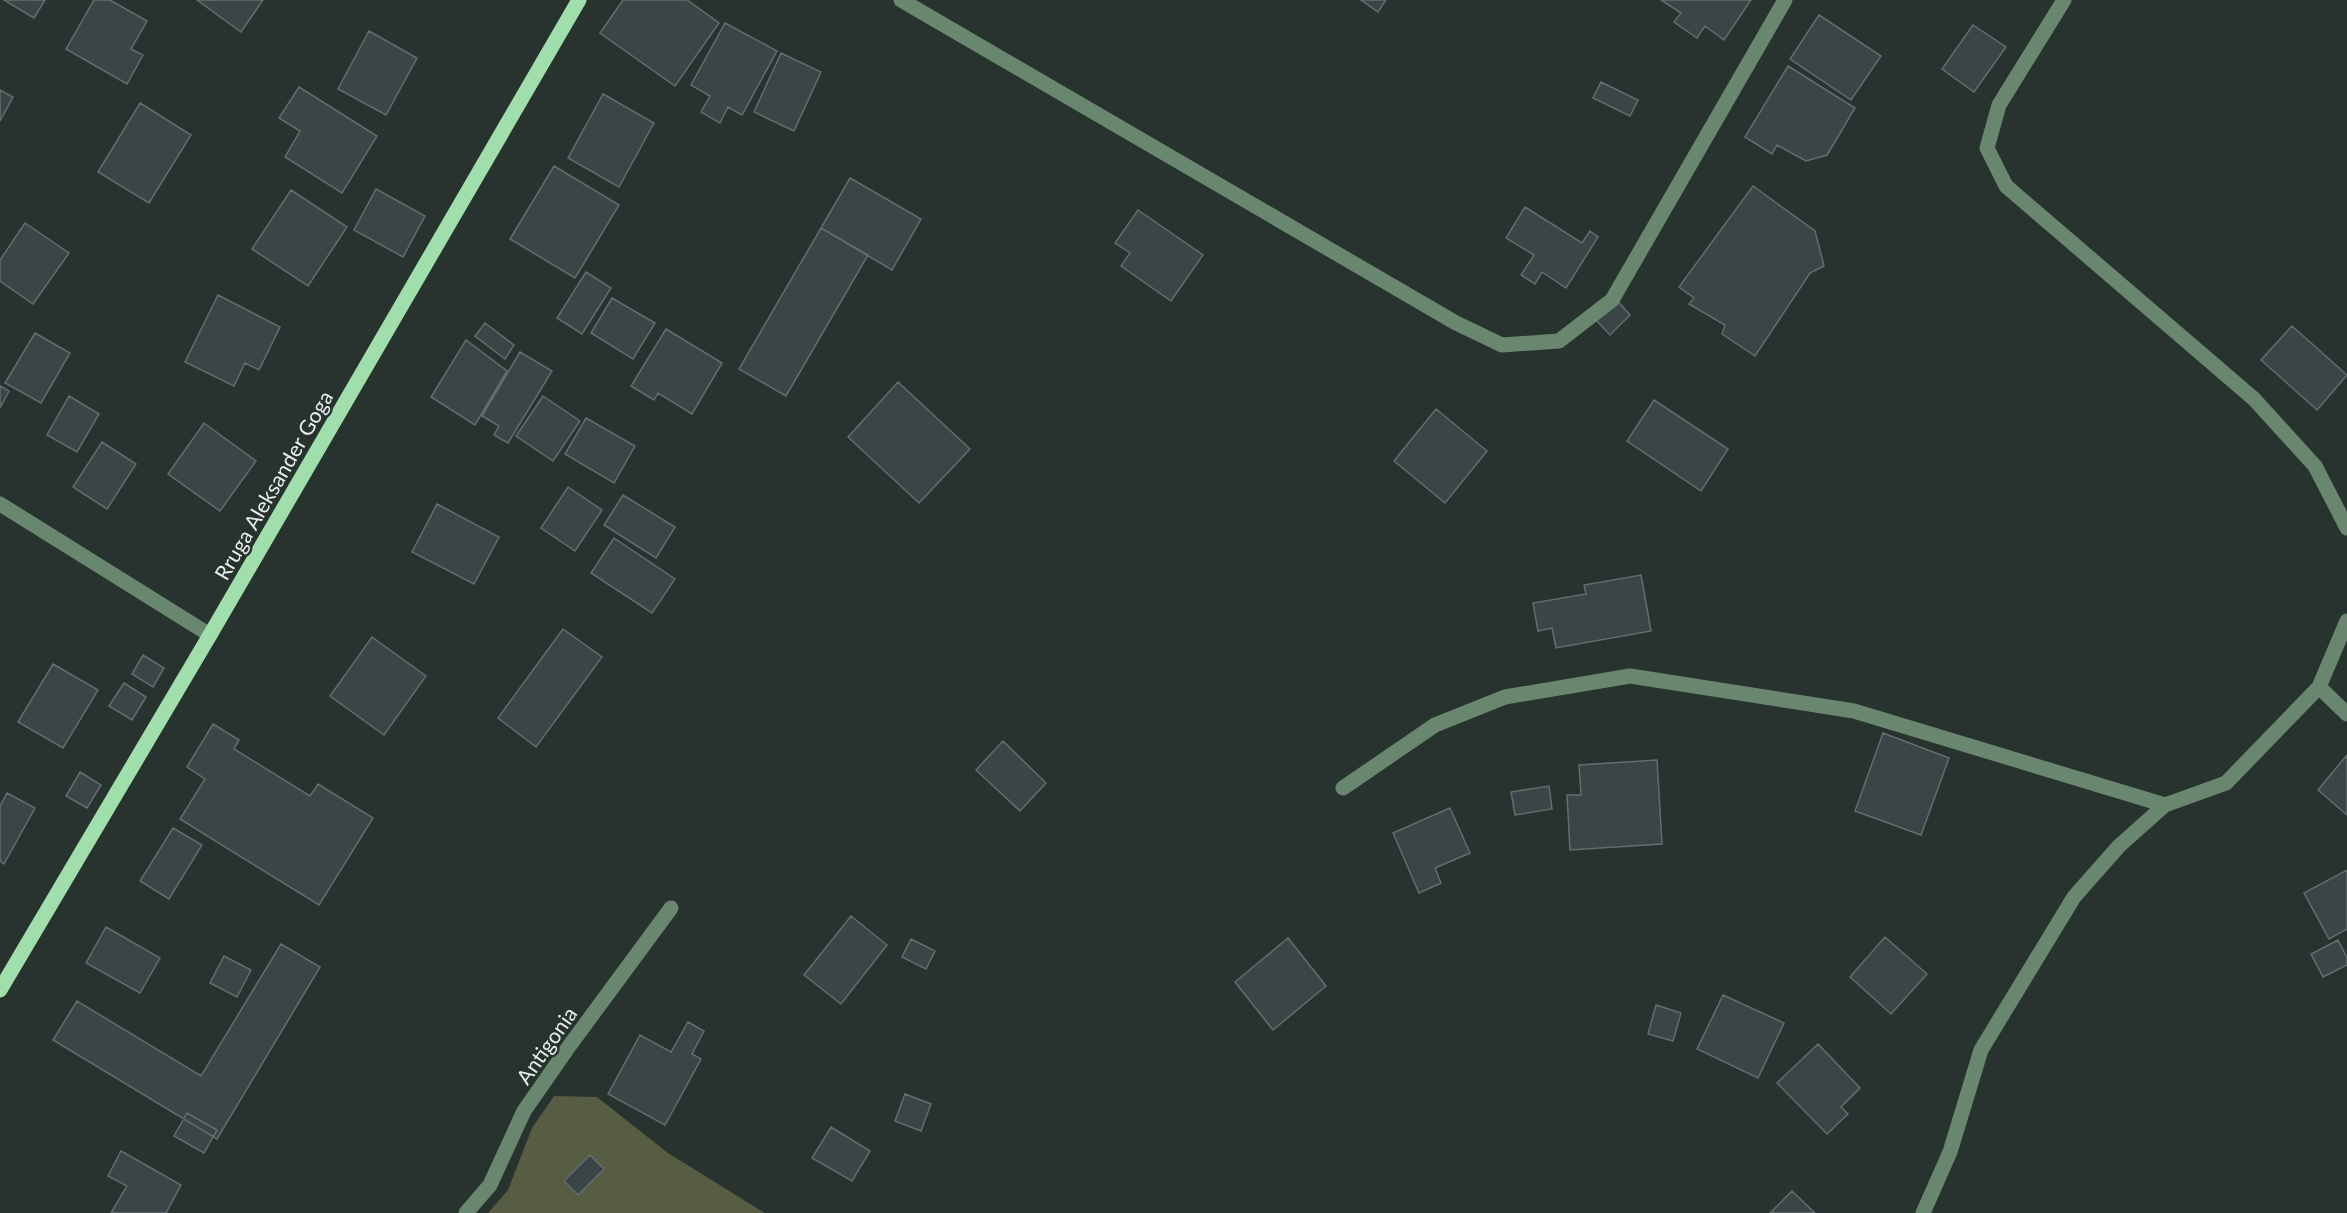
<svg xmlns="http://www.w3.org/2000/svg" width="2347" height="1213" font-family="Lato,sans-serif">
  <rect width="100%" height="100%" fill="#28322f"/>
  <path fill="#565d43" d="M554,1096L597,1097L668,1153L765,1213H488L508,1190L532,1128Z"/>
  <path fill="#3b4547" stroke="#626d6f" stroke-width="1.5" d="M4,0H45L34,18Z
    M94,0H110L147,21L131,49L143,55L127,84L66,49Z
    M197,0H263L241,32Z
    M623,0H687L719,23L675,86L600,33Z
    M1361,0H1386L1378,12Z
    M1661,0H1751L1724,40L1705,26L1697,38L1674,22L1681,13Z
    M1819,15L1881,56L1851,100L1790,59Z
    M725,23L777,51L742,115L728,107L720,123L701,112L710,96L691,85Z
    M1973,25L2006,47L1974,92L1942,69Z
    M369,31L417,58L386,115L338,89Z
    M781,53L821,72L794,131L754,112Z
    M1788,66L1855,108L1827,155L1806,161L1777,145L1772,154L1745,137Z
    M1601,82L1638,100L1630,116L1593,98Z
    M299,87L377,136L342,193L285,157L300,131L279,118Z
    M0,90L13,97L0,121Z
    M603,94L654,123L619,187L568,158Z
    M140,103L191,135L149,203L98,172Z
    M554,166L619,205L575,278L510,239Z
    M850,178L921,219L892,270L821,228Z
    M1753,186L1815,231L1824,266L1810,273L1755,356L1722,334L1725,325L1689,304L1694,298L1679,287Z
    M376,189L425,216L403,257L354,230Z
    M291,190L347,227L308,286L252,249Z
    M1525,207L1582,243L1590,231L1598,237L1566,288L1542,272L1535,284L1521,275L1534,255L1506,238Z
    M1138,210L1203,255L1171,301L1121,266L1130,253L1115,243Z
    M25,223L69,253L33,304L0,281V260Z
    M821,228L868,255L786,396L739,369Z
    M586,272L611,288L582,334L557,318Z
    M218,295L280,327L259,370L245,363L234,386L185,362Z
    M612,298L655,323L633,359L591,333Z
    M1615,298L1630,315L1610,335L1594,318Z
    M485,323L514,345L505,359L475,336Z
    M2292,326L2347,375L2317,410L2261,360Z
    M666,329L722,363L692,414L658,393L654,400L631,386Z
    M35,333L70,353L41,403L5,383Z
    M466,340L507,371L475,425L431,397Z
    M520,352L552,371L508,443L494,435L499,426L482,416Z
    M898,382L970,449L919,503L848,437Z
    M0,386L9,391L0,408Z
    M69,396L99,414L77,452L47,435Z
    M543,396L580,421L553,461L516,436Z
    M1654,400L1728,449L1701,491L1627,441Z
    M1436,409L1487,451L1445,503L1394,461Z
    M586,418L635,446L614,483L565,454Z
    M204,423L256,461L220,511L168,474Z
    M102,442L136,464L107,509L73,487Z
    M568,487L602,510L575,551L541,528Z
    M623,495L675,527L656,558L604,525Z
    M437,504L499,537L474,584L412,552Z
    M614,538L675,579L652,613L591,573Z
    M1641,575L1651,631L1556,648L1552,628L1538,631L1533,603L1586,594L1584,585Z
    M563,629L602,657L536,747L498,718Z
    M372,637L426,676L384,735L330,696Z
    M143,655L164,668L153,687L132,674Z
    M53,664L98,690L63,748L18,722Z
    M124,683L146,697L132,720L109,706Z
    M213,724L239,740L234,749L310,796L318,784L373,818L319,905L180,819L205,779L187,767Z
    M1883,733L1949,758L1921,835L1855,811Z
    M1003,741L1046,783L1020,811L976,770Z
    M2347,755V815L2318,790Z
    M1657,760L1662,844L1570,850L1567,795H1581L1579,765Z
    M80,772L101,785L87,808L66,796Z
    M1549,786L1552,809L1515,815L1511,792Z
    M7,793L35,808L4,864L0,861V806Z
    M1450,808L1470,853L1435,868L1441,883L1419,893L1393,833Z
    M173,828L202,845L169,899L140,881Z
    M2347,870V929L2329,939L2304,893Z
    M851,916L887,945L841,1004L804,975Z
    M106,927L160,958L140,993L86,963Z
    M1885,937L1927,974L1891,1014L1850,977Z
    M1288,938L1326,986L1273,1030L1235,982Z
    M911,939L935,951L926,969L902,957Z
    M2338,940L2347,958V965L2323,977L2311,954Z
    M281,944L320,967L217,1139L53,1040L77,1001L201,1076Z
    M224,956L251,970L237,997L210,983Z
    M1723,995L1784,1023L1758,1078L1697,1049Z
    M1656,1005L1681,1013L1673,1041L1648,1034Z
    M688,1022L704,1031L692,1054L701,1059L665,1125L608,1094L640,1035L671,1052Z
    M1818,1044L1860,1088L1841,1107L1848,1114L1827,1134L1777,1083Z
    M905,1094L931,1104L921,1131L895,1121Z
    M187,1113L217,1130L204,1153L174,1136Z
    M831,1127L870,1151L852,1181L812,1158Z
    M121,1151L181,1185L166,1213H111L127,1186L108,1176Z
    M590,1155L604,1169L578,1195L564,1181Z
    M1792,1191L1815,1213H1770Z"/>
  <g fill="none" stroke-linecap="round" stroke-linejoin="round">
    <path stroke="#69876e" stroke-width="15" d="M901,0L1456,323L1502,345L1559,341L1612,300L1785,0
      M2064,0L1999,105L1987,148L2006,186L2254,399L2315,466L2347,528
      M0,504L210,635
      M2319,687L2347,714
      M1343,788L1435,725L1505,697L1630,676L1854,711L2165,805
      M466,1213L490,1185L524,1111L570,1045L671,908
      M1923,1213L1950,1152L1981,1050L2074,897L2119,846L2165,805L2226,783L2319,687L2347,621"/>
    <path stroke="#a0dfab" stroke-width="15" d="M0,990L210,635L579,0"/>
  </g>
  <g text-anchor="middle" dominant-baseline="central" stroke-width="5" stroke-linejoin="round" paint-order="stroke">
    <g font-size="21" fill="#e9efed" stroke="#28322f">
      <text transform="translate(273 485) rotate(-60)">Rruga Aleksander Goga</text>
      <text transform="translate(546 1045) rotate(-55)">Antigonia</text>
    </g>
  </g>
</svg>
